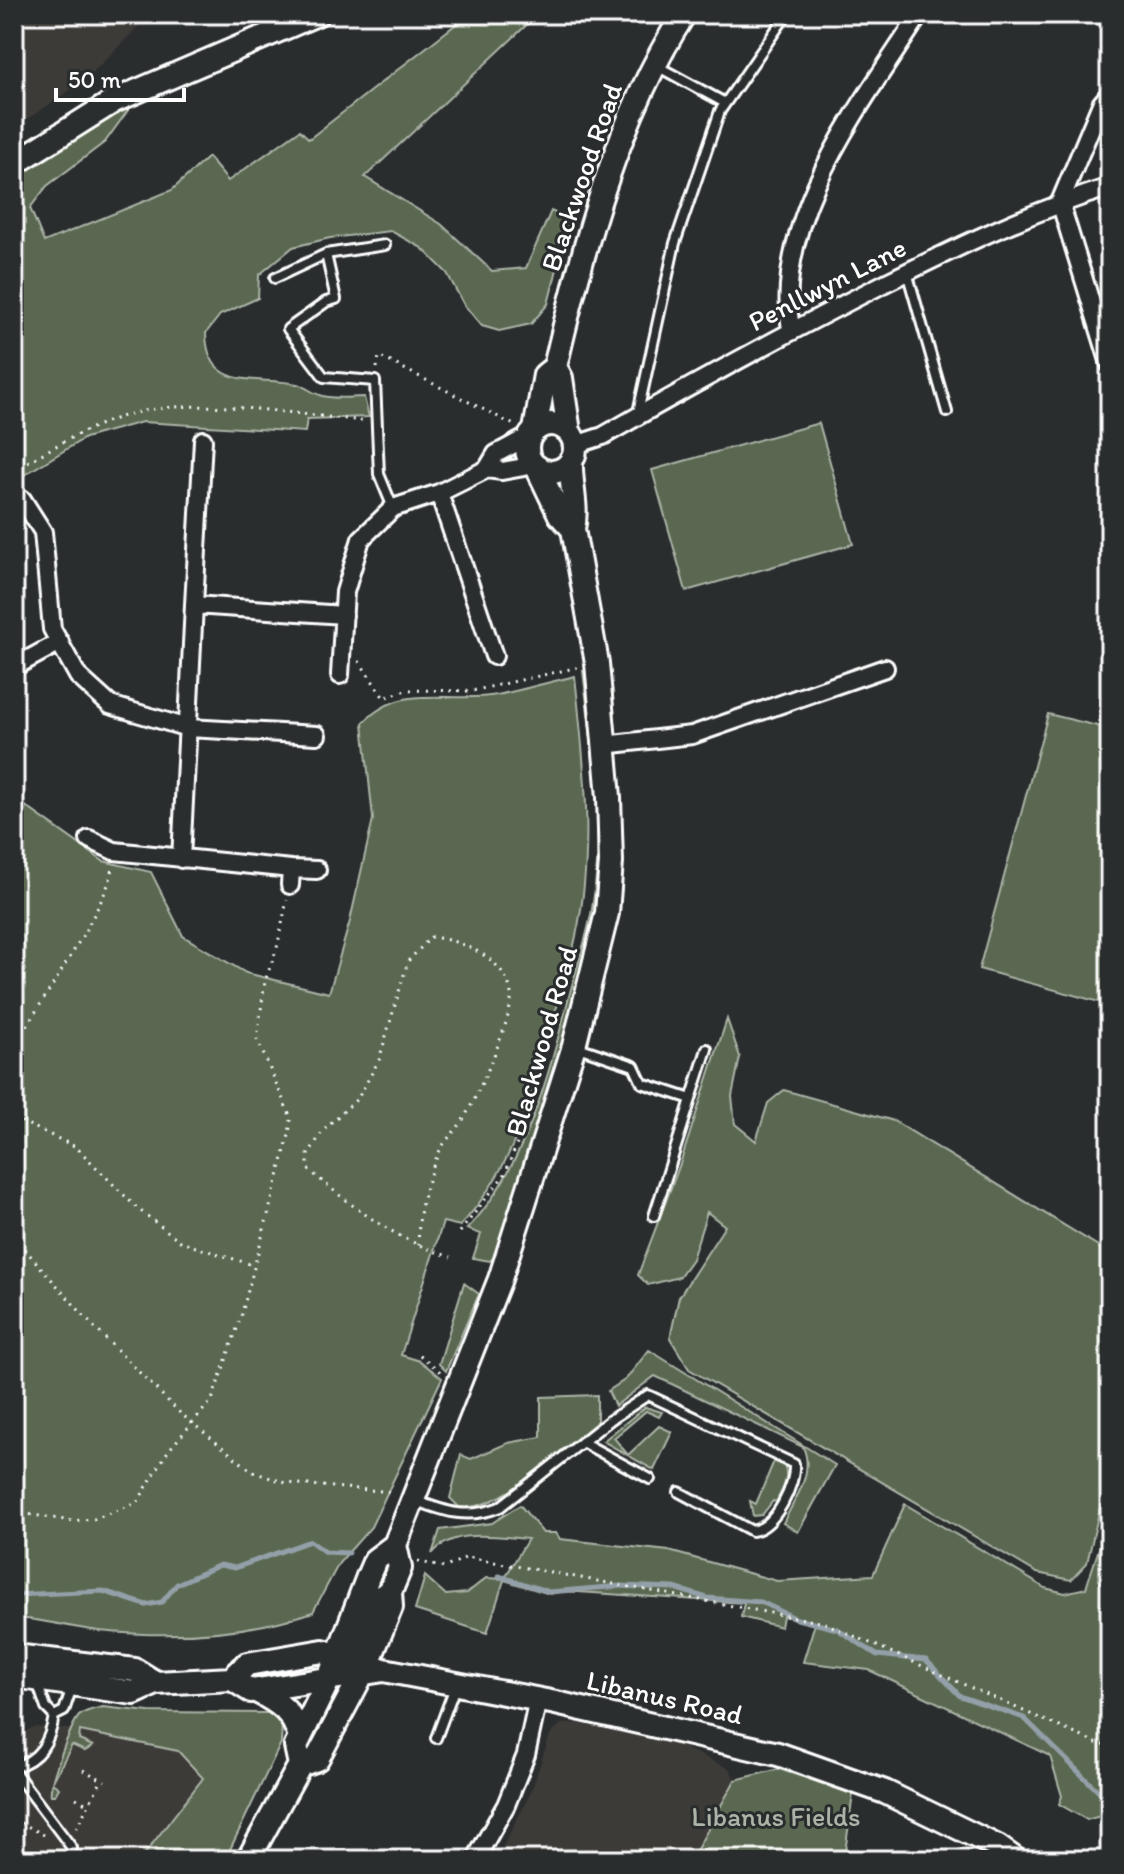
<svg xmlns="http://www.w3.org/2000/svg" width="1124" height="1874" font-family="Itim,sans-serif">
  <rect width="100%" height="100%" fill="#2a2d2e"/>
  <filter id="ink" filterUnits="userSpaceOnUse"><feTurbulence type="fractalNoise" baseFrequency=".0125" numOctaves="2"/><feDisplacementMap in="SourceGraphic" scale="16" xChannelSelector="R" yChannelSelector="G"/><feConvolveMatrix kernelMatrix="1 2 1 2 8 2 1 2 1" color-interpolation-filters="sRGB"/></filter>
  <g filter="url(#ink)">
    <path fill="#3e3a39" d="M14,14H151L84,81L14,128Z
      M577,1723L676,1744L730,1769L735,1780L691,1860H496L531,1792L550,1735L561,1724Z
      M33,1727L70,1729L178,1751L203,1778L140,1860H14V1739Z"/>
    <path fill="#5a6851" stroke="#acb4a8" stroke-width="2" d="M469,14H547L534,18L365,177L441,224L492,271L526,268L551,211L570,219L548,304L531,324L499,331L482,326L464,305L447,273L422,248L391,231L330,238L293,247L259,275L258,298L220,315L206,333C207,393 258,375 297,384C305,386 312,393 320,395C332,400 351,397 364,397L369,417L307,419L305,432L142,422L85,438L14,481V173L134,102L105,142L47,186L30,208L44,242L172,190L208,157L228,181L300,130L309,139Z
      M819,423L853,544L686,591L652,470Z
      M587,670L600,790L597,913L578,995L509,1228L503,1227L494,1257L490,1261L473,1258L481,1234L467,1229C528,1165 550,1069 572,985C579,960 588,934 592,909C605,833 592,747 583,671Z
      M575,676C584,760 595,852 576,936C568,974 555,1011 545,1048C526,1116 509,1173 460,1226L443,1222L401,1355L420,1361L442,1378L371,1527L339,1563L313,1612C245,1635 170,1638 99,1631C71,1628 43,1619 14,1618V798L103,861L151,872L183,936L246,973L329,993L350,921L373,819L363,723C403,681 446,704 497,695C523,690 549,682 575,676Z
      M1048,714L1110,729V1005L979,969Z
      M727,1019L740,1057L732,1096L735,1124L756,1141L768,1103L784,1090L894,1121L1098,1246L1110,1263V1465L1087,1563L1071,1580L1037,1573L689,1369L670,1338L679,1297L725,1226L707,1212L692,1259L679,1277L648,1285L638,1275L680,1164Z
      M464,1283L479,1294L446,1371L439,1364Z
      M649,1350L835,1465L798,1532L783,1523C795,1498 815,1474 803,1447L655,1376L615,1406L608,1391L626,1379Z
      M597,1395V1422C564,1448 500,1513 459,1507L450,1498L461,1455L471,1459L508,1443L541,1437V1397Z
      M645,1407L662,1412L659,1417L646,1411L614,1438L628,1455L659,1426L672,1432L654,1470L603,1441Z
      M774,1461L785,1467C789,1481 782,1490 776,1502L773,1501L762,1515L753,1516L750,1501L756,1504Z
      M905,1504L1045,1588L1065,1593L1086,1588L1110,1515V1813L1087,1820L1059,1804L1062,1796L1050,1756L869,1670L803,1662L815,1623L783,1616L781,1627L741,1617L744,1603L563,1591L550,1594L504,1580L487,1633L415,1610L425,1576L446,1595L467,1593L486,1578L504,1579L528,1539C497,1537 454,1527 432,1554L440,1530L492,1523L520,1505L543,1533H556L560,1539L669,1551L777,1581L873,1575Z
      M103,1707L149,1712L268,1713L282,1724L281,1743L225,1860H140L203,1778L178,1751L80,1731L79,1740L93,1746L85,1751L72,1745L52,1783L59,1788L55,1795H51C48,1785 71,1725 79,1716C86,1710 95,1709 103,1707Z
      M779,1769L853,1794L844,1860H691L735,1780Z"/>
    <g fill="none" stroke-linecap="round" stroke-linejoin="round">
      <path stroke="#94a0a9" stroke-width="5" d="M499,1576L549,1592L621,1586L674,1588L707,1598L761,1602L797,1619L837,1629L877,1655L926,1660L960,1696L1024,1718L1099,1792L1110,1794
        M14,1595L103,1591L146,1605L162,1602L177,1584L220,1565L235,1568L310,1541L325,1552L349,1553"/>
      <defs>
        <path id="service" d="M655,65L725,103
          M326,254L336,299L326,302L288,329L324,377L375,381L379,474L393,508
          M907,272L947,412
          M275,278L326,254L385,245
          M637,417L675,243L720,111L787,14
          M575,1046L634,1066L642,1083L691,1099
          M654,1216L707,1049
          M582,1442L650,1479
          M414,1500C446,1512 467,1520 500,1507L610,1420L648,1395L794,1464C796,1485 775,1528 752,1531L679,1492
          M37,1682L46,1708L54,1716
          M436,1738L455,1687
          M14,1767C40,1760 50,1741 54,1716L64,1711L72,1687
          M14,1771L72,1848L69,1860"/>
        <path id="minor" d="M1110,93L1101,104L1060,202L1110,364
          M791,330C772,218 862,104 920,14
          M575,445L603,436C697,382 790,331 887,282C959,246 1032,211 1110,187
          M487,469L502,471L535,465
          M439,493L494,656
          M14,502L22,499L43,532L52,629L78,676L110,705L188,728L317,735
          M194,605L203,440
          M14,667L60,642
          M340,675L345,592L361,539L393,508L439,493L487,469L496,454L531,435
          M604,745L692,735L885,668
          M89,839L114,851L291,869
          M181,859L194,605L344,615
          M290,885L291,869L317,870
          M475,1860L506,1805L526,1755L538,1699"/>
        <path id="secondary" d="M14,164L114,101L317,14
          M555,367L561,378L569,432
          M527 448a24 24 0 1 1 48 0a24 24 0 1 1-48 0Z
          M535,430L545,375L555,367C583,247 617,118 684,14
          M537,467L560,515L573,529
          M357,1642L376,1599L390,1592
          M14,1656L135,1670L156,1683
          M14,1676L134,1693L156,1683L232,1679L251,1691L384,1670
          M232,1679L247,1664L323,1651L384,1670L556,1703L778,1754L885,1792L998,1847L1016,1860
          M256,1691C280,1703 293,1712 300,1738
          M300,1765L317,1759L368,1663L391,1607L390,1592L400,1568L395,1545
          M248,1860L300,1765L296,1746L328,1681L369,1574L375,1560L395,1545L500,1279L574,1046L607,913L611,862L609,797L597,663L573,529C578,506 570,485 571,461"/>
      </defs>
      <use href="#service" stroke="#fff" stroke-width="14"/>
      <use href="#minor" stroke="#fff" stroke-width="22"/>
      <use href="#secondary" stroke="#fff" stroke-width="28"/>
      <path stroke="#fff" stroke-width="3" stroke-dasharray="2 6" stroke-linecap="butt" d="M377,368L379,356L514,425
        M14,470C55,446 101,418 149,410C214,399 299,415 365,421
        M359,661L384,698L406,690L472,691L579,667
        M14,1046C34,1013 113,897 113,865
        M14,1118L76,1147L138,1209L183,1243L253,1265
        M460,1232L505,1174L535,1098
        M14,1237L92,1325L180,1413L253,1472L286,1483L393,1492
        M419,1245C416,1216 427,1177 440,1150C446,1139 456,1131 463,1120C476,1099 514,1017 511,994C507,959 462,940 431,937L408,961L379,1060L358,1098L324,1129L308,1155V1169C352,1207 395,1240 451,1257
        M420,1355L443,1374
        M14,1512L72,1521L94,1519L137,1503L168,1451L212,1400L241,1317L289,1135L291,1118L257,1039L265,981L277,948L287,900
        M418,1561L444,1568L467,1557L825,1623L1096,1743L1110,1745
        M83,1770L105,1781
        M76,1798L89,1805
        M14,1819L46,1836
        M76,1828L102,1780"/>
      <use href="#service" stroke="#2a2d2e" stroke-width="8"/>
      <use href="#minor" stroke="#2a2d2e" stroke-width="16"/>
      <use href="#secondary" stroke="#2a2d2e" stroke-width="22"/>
    </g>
  </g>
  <g text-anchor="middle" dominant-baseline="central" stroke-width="6" stroke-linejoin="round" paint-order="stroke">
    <g font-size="28" fill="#fff" stroke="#2a2d2e">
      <text transform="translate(581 177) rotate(-71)">Blackwood Road</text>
      <text transform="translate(827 284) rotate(-27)">Penllwyn Lane</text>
      <text transform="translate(541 1041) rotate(-74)">Blackwood Road</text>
      <text transform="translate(665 1697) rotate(13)">Libanus Road</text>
    </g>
    <g font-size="28" fill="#acb4a8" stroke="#2a2d2e">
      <text x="776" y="1816">Libanus Fields</text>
    </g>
  </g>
  <rect width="1124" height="1874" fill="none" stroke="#2a2d2e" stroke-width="48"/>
  <rect x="24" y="24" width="1076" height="1826" fill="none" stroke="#fff" stroke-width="3" filter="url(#ink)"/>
  <path d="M56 88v12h128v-12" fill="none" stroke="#ffffff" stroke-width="4"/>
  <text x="68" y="88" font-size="24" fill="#ffffff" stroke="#2a2d2e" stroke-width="6" paint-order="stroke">50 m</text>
</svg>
